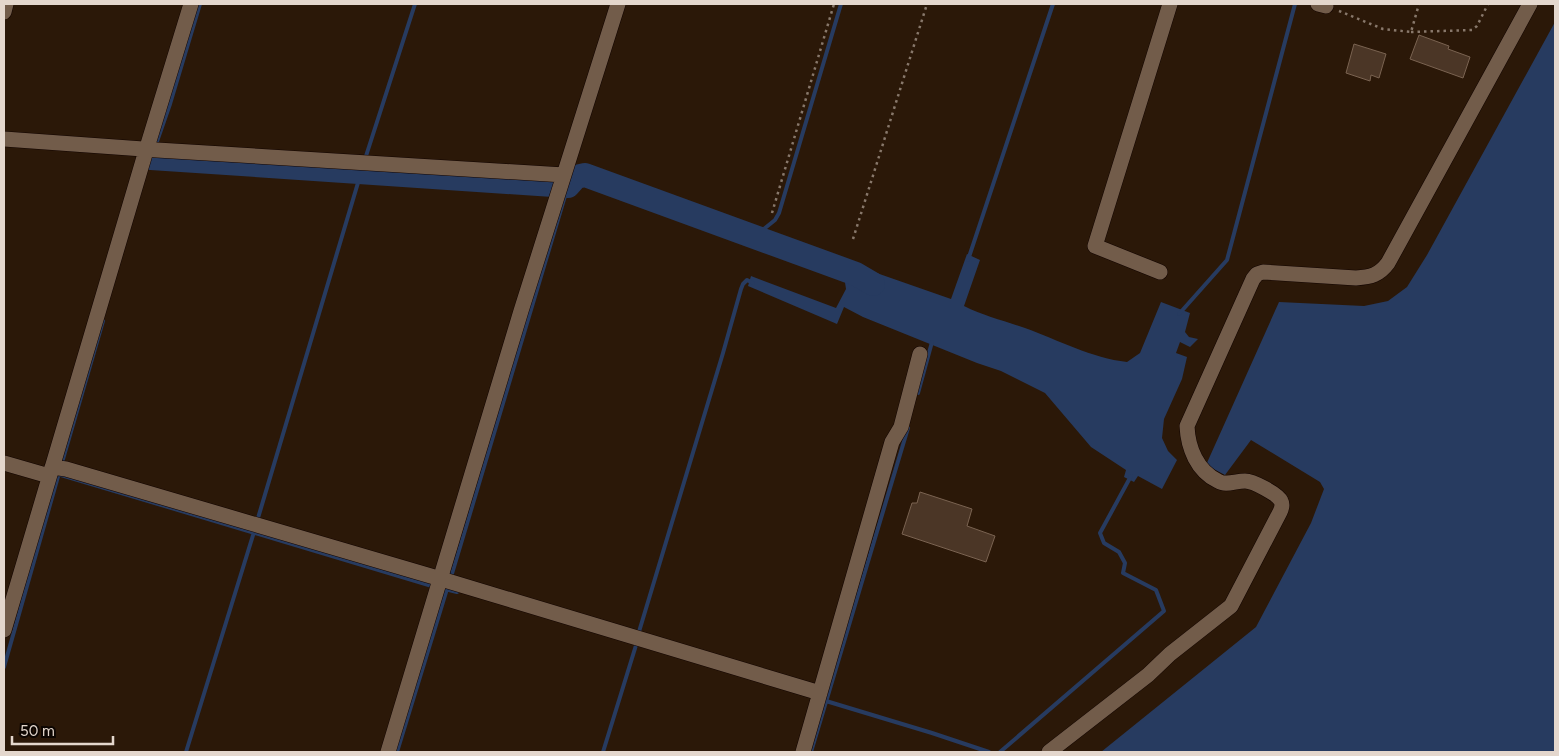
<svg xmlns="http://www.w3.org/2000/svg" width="1559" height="756" font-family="Figtree,sans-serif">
  <rect width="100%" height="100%" fill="#2b1808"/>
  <path fill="#273b60" d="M1555,22V752H1101L1256,627L1311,523L1324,489L1320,482L1251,440L1225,475L1206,465L1279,302L1364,306L1388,301L1407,287L1427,255Z
    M967,254L980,260L964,306C984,316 1005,321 1025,328C1058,340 1092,358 1127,362L1140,353L1161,302L1190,313L1185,332L1189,337L1198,339L1190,347L1180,342L1176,353L1187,357L1182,379L1164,419L1162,438L1168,451L1177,460L1162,489L1138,476L1134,482L1124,477L1126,470L1091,447L1045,393L1001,371L977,363L863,317L844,307L837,324L748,286L751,276L836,308L846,289L844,276L848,263L951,299Z"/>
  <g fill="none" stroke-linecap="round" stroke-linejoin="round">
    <path stroke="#273b60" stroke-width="4" d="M155,147L170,104L200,4
      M366,156L415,4
      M754,237L775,220L779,213L841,4
      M968,260L1053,4
      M1179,314L1227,260L1295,4
      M918,393L932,342
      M61,466L103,321
      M61,475L432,586
      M258,518L363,166
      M451,577L568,186
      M445,589L457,592
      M638,635L723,353L741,289L743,284L747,280L753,283
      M4,667L59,473
      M826,701L932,733L989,752
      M186,752L254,532
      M397,752L447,589
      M603,752L637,642
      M811,752L908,428
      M1000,752L1164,611L1156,590L1123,573L1125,563L1119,552L1104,543L1100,533L1131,476"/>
    <path stroke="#273b60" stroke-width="24" d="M151,158L568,186L576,177L585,175L856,274L873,284"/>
  </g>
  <path fill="#4b3626" stroke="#7a6351" d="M1419,35L1449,46L1448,49L1470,57L1463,78L1410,59Z
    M1354,44L1386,54L1379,78L1371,75L1370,81L1346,73Z
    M920,492L972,509L967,526L995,536L986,562L902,534L912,503H917Z"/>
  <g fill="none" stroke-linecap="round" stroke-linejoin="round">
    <defs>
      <path id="minor" d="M1318,4L1326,6
        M4,12L6,4
        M4,139L157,150L564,175
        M1160,272L1095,246L1170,4
        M4,463L49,476
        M52,467L66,469L441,579L820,693
        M4,630L145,154L191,4
        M388,752L521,311L618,4
        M803,752L892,442L901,427L920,354
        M1049,752L1148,675L1170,654L1231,606L1280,512C1282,508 1283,505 1281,501C1278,494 1253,481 1245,481C1235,481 1226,486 1218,481C1197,471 1188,448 1187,426L1253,279L1257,274L1263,272L1356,278C1371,277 1379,275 1388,263L1530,4"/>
    </defs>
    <use href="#minor" stroke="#120400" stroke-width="16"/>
    <path stroke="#88786b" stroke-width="2.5" stroke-dasharray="2.5 4" stroke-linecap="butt" d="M1339,11L1383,29L1411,32L1419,4
      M1411,32L1472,30L1477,26L1488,4
      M772,213L834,4
      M853,239L927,4"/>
    <use href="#minor" stroke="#725c4a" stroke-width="15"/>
  </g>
  <rect width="1559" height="756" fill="none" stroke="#e4d7cd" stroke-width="10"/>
  <path d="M12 736v8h101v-8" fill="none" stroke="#e4d7cd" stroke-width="2.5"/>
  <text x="20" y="736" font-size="15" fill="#e4d7cd" stroke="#0d0602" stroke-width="4" paint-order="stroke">50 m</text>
</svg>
